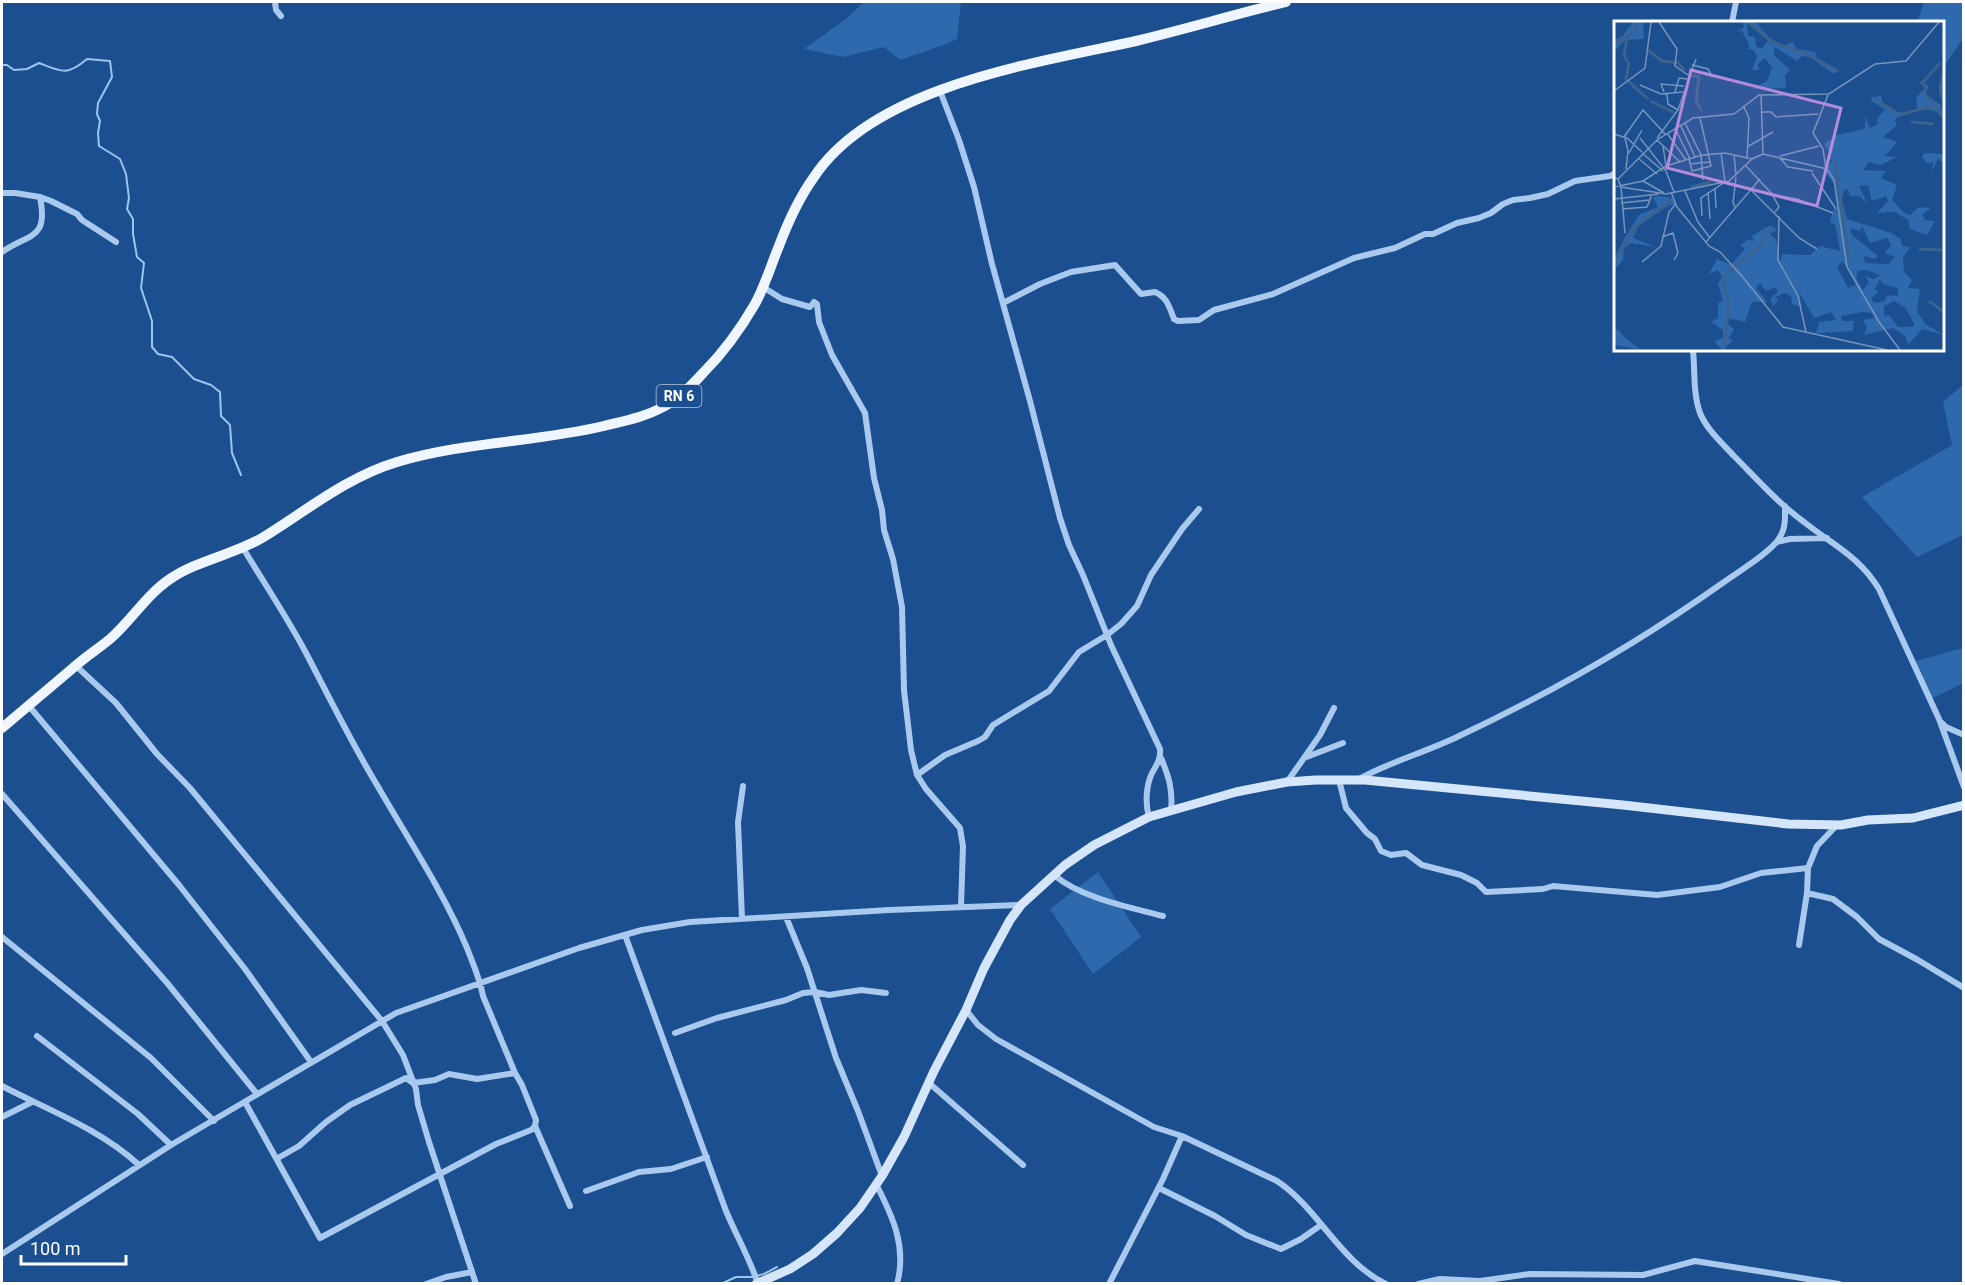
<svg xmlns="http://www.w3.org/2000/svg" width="1965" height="1285" font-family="Roboto,sans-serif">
  <rect width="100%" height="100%" fill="#1b4f8f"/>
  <path fill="#2e69ad" d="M864,2H961L957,39L946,44L900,60L884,47L843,57L804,49L846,19Z
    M1924,2H1963V38L1943,68L1942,22H1917Z
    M1963,385V535L1917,557L1862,497L1952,445L1943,402Z
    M1963,648V683L1931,699L1916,661Z
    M1098,872L1141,937L1093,974L1050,909Z"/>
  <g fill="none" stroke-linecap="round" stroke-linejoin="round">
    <path stroke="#9cc4f0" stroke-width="2" d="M2,65H7L14,70L27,69L39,63C62,72 67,76 87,59L110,61L112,77L98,103L97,114L100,121L98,133L99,146L120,159L126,174L129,198L127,209L133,219V234L137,257L144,263L141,288L152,321V347L158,354L172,357L194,379L211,385L220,392L221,416L230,425L232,453L241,475
      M721,1284L736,1277H752L764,1274L777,1267"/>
    <path stroke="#a9c9ee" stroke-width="6" d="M275,2L276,10L281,16
      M1732,22L1736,2
      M940,91L959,140L974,187L992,264L1030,401L1060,518L1069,545L1083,575L1111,645L1160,749C1161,759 1157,764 1152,773C1146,786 1145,803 1149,817
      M2,193H15L40,197L51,201L77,214L82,220L116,242
      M2,252C28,233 49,241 40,197
      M763,287L782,299L810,307L814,302L817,304L819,322L832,355L865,413L874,478L882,510L884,530L893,559L902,607L904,690L911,750L917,775L926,789L960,828L963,846L961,907
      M1003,303L1040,284L1071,272L1115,265L1141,294L1155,292C1168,298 1169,307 1174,319L1178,321L1199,320L1214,310L1273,294L1354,258L1395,248L1425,234H1433L1457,223L1479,218L1491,213L1503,204L1513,200L1530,198L1548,194L1575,181L1610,176L1616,173
      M1693,350C1695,370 1693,394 1700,413C1707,430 1722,443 1734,456C1757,479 1778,503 1804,522C1833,545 1859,556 1879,589L1939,719L1964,787
      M1777,542L1790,539L1827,538
      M243,548C264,583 287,617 306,653C329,697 351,742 377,785C408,839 443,891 467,948C473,964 480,979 483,996L515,1073L522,1085L536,1120L535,1126L531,1130L496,1144L320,1238L245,1102
      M75,665L116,703L157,754L190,788L382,1021L403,1055L416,1089L418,1105L429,1142L476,1284
      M29,706L179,885L245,969L311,1062
      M1334,708L1320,735L1304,758L1343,743
      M1941,722L1946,727L1964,735
      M1161,758C1169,777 1173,790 1171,811
      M917,775L945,755L978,741L985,737L993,725L1049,691L1079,652L1107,635L1121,624L1137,606L1151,575L1182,529L1199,509
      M1361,778C1392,761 1426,752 1457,737C1549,694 1641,641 1724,582C1739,571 1767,555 1778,540C1786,529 1785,520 1785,506
      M1339,780L1346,808L1367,833L1375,839L1381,851L1391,855L1406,853L1422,865L1461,875L1477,883L1486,892L1543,889L1553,886L1657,895L1720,887L1761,873L1808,868
      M1287,782L1304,758
      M2,794L168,984L257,1094
      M1054,875C1081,898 1129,907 1163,916
      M1807,893L1833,899L1857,917L1879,939L1918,960L1964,988
      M786,917L807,968L836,1058L858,1111L882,1176
      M742,919L738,822L743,786
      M625,935L726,1211C736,1235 750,1259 758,1284
      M2,937L151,1058L214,1121
      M1799,945L1807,893L1808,868L1817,846L1837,825
      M966,1010L978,1025L996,1039L1154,1127L1182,1136L1277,1181C1318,1208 1340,1262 1386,1284
      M675,1033L717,1018L786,1000L803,993L815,992L829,995L861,990L886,993
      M37,1036L138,1114L171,1145
      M929,1083L1023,1165
      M2,1086C48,1110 100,1129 139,1165
      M2,1117L32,1102
      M535,1126L570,1206
      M278,1158L299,1146L326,1122L350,1105L406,1078L413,1083L435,1080L449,1074L477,1079L515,1073
      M876,1184C893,1217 907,1247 897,1284
      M1159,1188L1215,1216L1246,1235L1281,1249L1301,1239L1321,1225
      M586,1191L639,1172L671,1169L707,1157
      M2,1254L171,1145L396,1013L579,948L642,930L690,922L889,910L1021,905
      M426,1284L446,1277L472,1272
      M1109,1284L1163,1179L1182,1136
      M1418,1284L1440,1279L1480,1281L1530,1274L1643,1275L1695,1261L1839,1284"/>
    <path stroke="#d6e6fa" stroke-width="9" d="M756,1284L790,1269L813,1254L837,1233L860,1208L882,1176L904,1137L934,1071L966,1010L984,968L1010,920L1021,905L1065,865L1094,845L1149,817L1236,792L1287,782L1316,780H1365L1623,805L1788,824L1841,825L1868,820L1913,818L1964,805"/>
    <path stroke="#f0f6ff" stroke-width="10" d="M2,728C26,708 49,688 73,668C85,657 98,649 110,639C131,621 146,595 170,579C198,560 233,555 262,538C306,511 347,477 397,462C464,442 536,442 604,426C624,421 645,417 663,407C679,399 692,385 704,372C724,352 741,328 755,304C765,286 771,265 779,246C788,222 799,198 814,177C874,86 1036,63 1136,41C1186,29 1236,14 1286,2"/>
  </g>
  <g text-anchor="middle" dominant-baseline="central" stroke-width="4.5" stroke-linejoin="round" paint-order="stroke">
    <rect fill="#1b4f8f" stroke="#bbcadd" stroke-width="1.5" x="656.5" y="385" width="45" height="22" rx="4.5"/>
    <g font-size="14" font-weight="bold" fill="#fff">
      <text x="679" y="396">RN 6</text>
    </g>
  </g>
  <g transform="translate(1614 21)">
    <rect width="330" height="330" fill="#1b4f8f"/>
    <path d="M19,1H29L30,18L11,19L0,30V19L9,15ZM128,1H142L154,16L170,25L179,21L182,28L202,31L201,37L225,51L218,52L196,36L188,35L183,40L161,26L159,33L176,49L171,55L172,67L138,68L153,60L158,47L151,37L144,43L145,49H138L143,36L140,29L134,28L135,23L128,10L123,11L130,6ZM133,2L154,19L148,28L142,25L141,16L134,15ZM311,67L312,74L327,84L330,99L323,91L312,88L285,95L281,99L283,104L269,116L283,121L271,135L283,136L267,144L255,141L249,149L272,150L267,157L283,164L278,179L289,191L296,194L305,186L317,187L308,194L311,199L321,200L313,214L296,208L294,199L281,191L263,192L274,180L272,175L258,180L254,164L245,165L253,182L245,175H236L234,168L230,169L228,179L233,198L277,212L287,218L288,225L296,226L289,237L290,251L298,259L294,267L306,268L303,290L311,303L330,314L308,308L294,324L291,315L279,307L250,314L253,306L249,299L260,297L258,292L249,291L227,295L228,300H240L239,310L206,312H202L205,301L222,299L217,291L200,297L185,271L188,286L178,283L177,275L171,272L161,276L164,279L159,285L156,278L164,271L162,266L152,270L146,262L142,267L153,281H138L131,301L114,297L113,302L120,308L115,317L119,320L108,329L100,320L109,317V309L97,301L104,297V282L109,280L104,263L108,256L104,249L95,253L103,238L117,244L131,228L126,224L135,218L140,220L138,215L156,204L163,209L156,213L162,219L166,242L168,233L196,234L206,225L226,230L221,203L216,202L219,189L224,187L221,164L211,151L218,139L211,136L219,135L210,123L223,114L251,108V95L256,107L264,103L263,98L271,88L257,80L258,76L267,75L269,83L282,91L297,92L304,90L302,77ZM248,205L256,222L273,217L277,224L271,232L281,236L274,243L251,242L250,235L261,238L264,235L238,214L236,207L246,210ZM228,241L232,245L243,263L234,267L223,246ZM253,249L266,254L260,258L251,255L255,262L249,269L242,257L244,250ZM266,258L269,263L284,267V275L273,274L271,280L260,282L257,277L265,271L261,268ZM280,280L291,286L301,304L298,306H284L276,295L270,294V285ZM310,132L330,133V143L324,137L318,151L319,140L314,143L308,136ZM45,175L59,177L62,184H55L24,205L19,217L42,226L16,222L10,227L9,239L0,249V237L12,215L25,194L44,186L39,176ZM4,308L8,314L27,329L0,324V312Z" fill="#2e69ad" fill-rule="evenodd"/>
    <path fill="none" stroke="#3c6290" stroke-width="3" d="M134,1L158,21L191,32L224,50M13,17L10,34L15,43L12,58L34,78M0,22L13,17L26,1M34,29L48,40L64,42L71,50M326,42L308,62L313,66L310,72L330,96M76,54L85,56L82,79L87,90M330,62L326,69L330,82M326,67L330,49M261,78L286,94L310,87M36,80L61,92M307,86L326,89M297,101L320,103M221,140L235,238M77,166L97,161M305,228L330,229M0,242L21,206L59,178M315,280L330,291M110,329L115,284L110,265L113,252L145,226L158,206"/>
    <path fill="none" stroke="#7695bc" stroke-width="1.5" d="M45,1L63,28L61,45L74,54M78,44L94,48L98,56M26,64L47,73L69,71M0,70L31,47L37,1M50,71L47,63L70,65M61,71L65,57L73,58M53,73L54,83L64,89M147,74L149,133M130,86L135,97L133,137M148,91H157L162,96L204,93M71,102L87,134L89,159M67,105L81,136M61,107L76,138M53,112L72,139M0,113L13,117L28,131M10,116L29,89L51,113M11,117L14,130L12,148M26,117L52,150L60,171M43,117L64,89L82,38M43,119L66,141M49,125L52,145M133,126L159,111M15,132L28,109M28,132L49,150M120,134L122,153M166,135L205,125M165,136L174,146L199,150M24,137L43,153M75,138L78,150L97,145L86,97M76,143L96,141M132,145L159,174L183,178L219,192M212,148L209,128L199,112L214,74M198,152L222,188M122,156L119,182L122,187M0,157L4,158L44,118L79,97L120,93L145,74L215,73L261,43L292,40L325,1M4,158L7,166L52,173L115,160L138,138L149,133L213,148L220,159L233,246L265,301L286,329M29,160L50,172M0,166L29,160L52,145L88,134L111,132L138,138M7,166L11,212M101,168L102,187M137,169L185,217L203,228M71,170L84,201L96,217M57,171L63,186L95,225L106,231L127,254L169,306L273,329M94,171L96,198M158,173L165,186L161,191M0,178L45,173M7,182L36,179L37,175M8,188L33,186L36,179M88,195L87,177L111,161L107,132M165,195L164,239L184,275L192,311M48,216L59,212L64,232L60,239M92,221L146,158M28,241L47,225L55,191L61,184"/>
    <path fill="#b68bdc" fill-opacity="0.15" stroke="#b68bdc" stroke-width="3" d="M77,49L227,87L203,185L53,147Z"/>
    <rect width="330" height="330" fill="none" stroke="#fff" stroke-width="3"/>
  </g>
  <rect width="1965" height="1285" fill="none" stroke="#ffffff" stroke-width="6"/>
  <path d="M21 1255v9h105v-9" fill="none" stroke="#ffffff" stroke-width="3"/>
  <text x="30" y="1255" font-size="18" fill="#ffffff" stroke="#1b4f8f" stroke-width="4.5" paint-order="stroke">100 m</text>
</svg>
